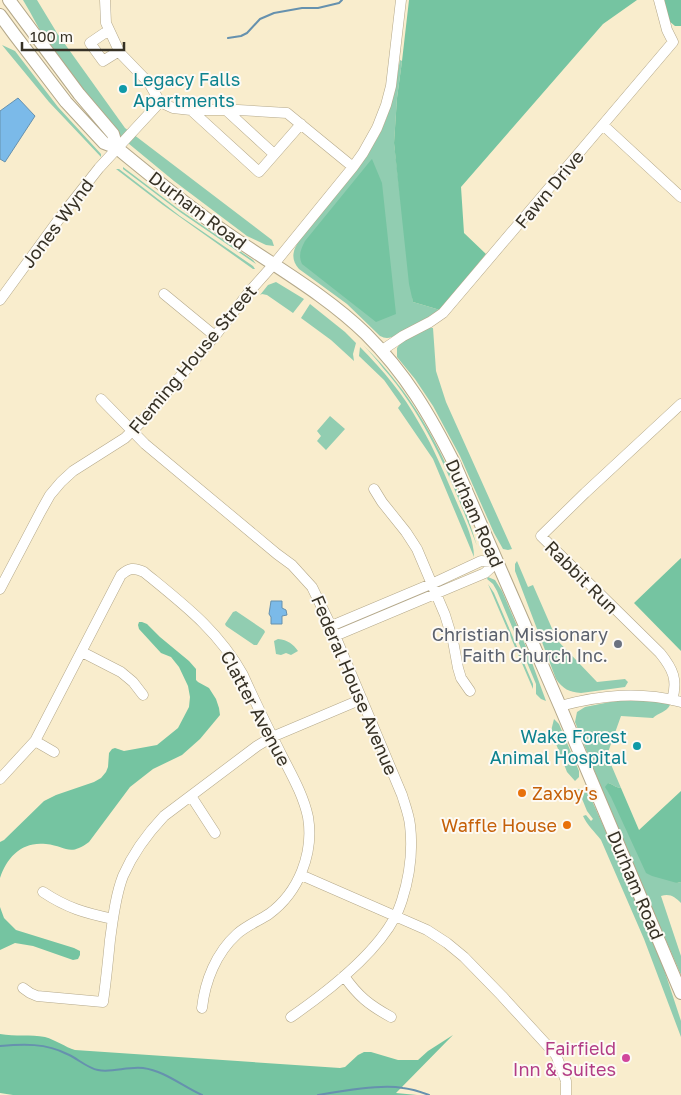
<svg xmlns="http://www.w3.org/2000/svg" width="681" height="1095" font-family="'Golos Text',sans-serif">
  <rect width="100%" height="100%" fill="#f9edcd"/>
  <path fill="#91cdb1" d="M23,0H37L57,33L125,128L272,240L274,246L266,245L247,236L174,181L117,134L105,121L43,36L30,12Z
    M2,45L15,51L58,107L101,154V157L49,102Z
    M400,60L402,61L397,98L394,143L413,302L440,310C431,317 398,338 387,338C384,338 383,337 380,336L347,304L299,269C293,262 292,256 295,248C301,236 311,224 320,214C340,189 362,165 378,137C391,113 395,87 400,60Z
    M123,167L177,208L253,260L256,264L180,212L123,169Z
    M116,169H119L180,216L253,266L255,269H253L163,205Z
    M276,282L304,299L293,313L267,295L262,294L260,295L268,285Z
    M310,304L345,332L356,343L353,354L354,361L331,340L301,318Z
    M427,327L433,328L436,371L446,402L512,549L508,550L503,549L494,533L460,456L433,406L415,379L397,357V348L402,341Z
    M363,345C419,398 455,473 477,546C453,483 428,419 383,368C377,360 370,352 363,345Z
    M360,347C383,370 404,395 419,423C434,448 445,475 457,503C464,519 474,539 474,557L433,459L398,408L401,404L384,380L359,356Z
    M330,416L345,429L326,450L317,441L321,436L317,431Z
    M517,561L528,587L533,585L557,640L597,682L625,679L628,682L625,687L581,693C569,692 563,689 556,679L515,571V564Z
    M488,577L495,580L502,591L527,649L546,701L541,699L536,694V684L497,591L493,584L487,579Z
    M488,584L494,593L533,684V689Z
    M236,611L264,630L265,632L257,645H254L226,626L225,624L233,612Z
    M278,639C288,640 293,644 298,651L291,655L286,653L281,655L276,654L274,641Z
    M620,700H650L669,704L670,705C667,712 658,713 653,718L621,716L607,755L621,788C616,788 613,784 608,783L607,790L677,883L681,882V903C675,897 670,893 661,896L681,956V975L616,825L575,722L577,712L585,707Z
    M554,719L559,724L579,771V777L575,781L567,772L551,731Z
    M578,789L584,790L589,794L638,903L661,960L681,1021V1037L644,939L601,840C595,832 587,825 583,816L586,815L591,821L593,819L587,811Z"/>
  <path fill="#75c4a1" d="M409,0H637L603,24L461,187L464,233L486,254L440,310L413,302L409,284L394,143L397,98L402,61Z
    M664,0H681V26H675L669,21Z
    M372,159L382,183L396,314L376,322L302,264C298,255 301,249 305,241L371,160Z
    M681,558V651L634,603Z
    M139,622H142L147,624L160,637L189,661L196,669V680L198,682L209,688L216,699L219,708L220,715L200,739L182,755L153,769L130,787L89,842C69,857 66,846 46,844C22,841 7,857 0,878V842L4,840L44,801L56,795L94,782L101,778L106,772L108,767L109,753L112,749L115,748L124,751L157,745L178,728L189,707L190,697L188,686L179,667L171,657L161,653L139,629L138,625Z
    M608,783C613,784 616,788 621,788L639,830L681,791V882L677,883L652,876L646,873L611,797L605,787Z
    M0,907L4,918L16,930L74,948L80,951V955L78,959L73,960L33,946L15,943L0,950Z
    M0,1034C15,1037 31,1034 45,1037C56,1040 65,1047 75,1050L340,1068L345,1067L358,1055L364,1052H371L398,1060H418L428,1051L453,1035L396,1093L417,1095H13L0,1093Z"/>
  <path fill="#7bbae9" stroke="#6691ae" d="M18,98L35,116L5,162L0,159V111Z
    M271,601H282V608L286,610L287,615L282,616V624H271V617L269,614Z"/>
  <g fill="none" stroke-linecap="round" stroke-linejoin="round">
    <path stroke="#6691ae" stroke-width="2" d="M228,38L241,36L247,33L260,19L274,13L302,8H318L339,3L342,0
      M0,1046C23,1044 46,1043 67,1054C77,1058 87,1068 98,1070C112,1073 128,1066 143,1068C165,1071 182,1086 202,1095
      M318,1095C341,1091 381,1084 403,1088C412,1089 421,1092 429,1095"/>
    <defs>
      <path id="minor" d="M109,30L90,43L103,61L119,51
        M160,102L173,108L191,110H238L287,113L353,167
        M191,110L259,172L301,124
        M226,110L274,154
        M603,125L681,197
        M164,294L215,336
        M0,300L62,215L99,168L160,102L149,83L120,53L106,23L105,0
        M381,351L403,336L430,322L443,313L673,42L667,30L659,0
        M101,399L145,444L277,554L292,565L312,587L331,626L402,795C405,805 409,815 410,825C413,850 410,875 402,900C400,906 398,912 395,917C375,955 327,992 291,1017
        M374,489L382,502L406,532L417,549L445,615L453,641L458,668L461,678L470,691
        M0,589L41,511L50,495L61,482L73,471L125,438L141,422L215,336L249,292L274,264L353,167L363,153L377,128L386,105L391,86L401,0
        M331,626L438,581L481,561L497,562
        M335,636L485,573L497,562
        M82,652L121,672L133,682L143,695
        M672,700C678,680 673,669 660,653L541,536L585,493L681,404
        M560,706C601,695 640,691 681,702
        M35,741L54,752
        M0,779L35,741L121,575C129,568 134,567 144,572C183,604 218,630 243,675C255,702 268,728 281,754C291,774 303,794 308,817C314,853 299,892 269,914C258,921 246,926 237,934C216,953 205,981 202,1008
        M191,796L215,833
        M301,875L427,930L447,943L464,957L502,996L556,1055L566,1081V1095
        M43,892C67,908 85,913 113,919
        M344,976C358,996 369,1005 391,1017
        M23,988L30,993L37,996L103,1002C106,981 108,961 110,940C113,919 115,897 123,876C133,853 147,834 164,816L257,746L272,737L362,699"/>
      <path id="major" d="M9,0L79,94L113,134L117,148
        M0,15L14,34L66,102L104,143L117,148C156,180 195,212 237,240C281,270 328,297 366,334C406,374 430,415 455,465L560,706L681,993"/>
    </defs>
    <use href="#minor" stroke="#b4a88a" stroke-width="11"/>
    <use href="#major" stroke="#b4a88a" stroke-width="14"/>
    <use href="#minor" stroke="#fff" stroke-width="10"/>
    <use href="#major" stroke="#fff" stroke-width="12"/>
  </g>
  <g fill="#0f9aa8" stroke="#fdfaf4" stroke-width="2">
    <circle cx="123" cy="89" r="5"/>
    <circle cx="637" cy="746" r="5"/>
  </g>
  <circle fill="#6b7280" stroke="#fdfaf4" stroke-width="2" cx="618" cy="644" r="5"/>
  <g fill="#e8710a" stroke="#fdfaf4" stroke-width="2">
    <circle cx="522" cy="793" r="5"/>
    <circle cx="567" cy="825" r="5"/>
  </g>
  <circle fill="#d1479c" stroke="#fdfaf4" stroke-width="2" cx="626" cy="1058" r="5"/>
  <g text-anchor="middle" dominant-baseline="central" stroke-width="4" stroke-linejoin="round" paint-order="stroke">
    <g font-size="18" fill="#0d838f" stroke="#fdfaf4" text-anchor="start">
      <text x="133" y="79">Legacy Falls<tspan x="133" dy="21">Apartments</tspan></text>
      <text x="627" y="736" text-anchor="end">Wake Forest<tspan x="627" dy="21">Animal Hospital</tspan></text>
    </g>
    <g font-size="18" fill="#363125" stroke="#fdfaf4">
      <text transform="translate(549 189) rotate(-50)">Fawn Drive</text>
      <text transform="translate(198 210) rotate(37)">Durham Road</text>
      <text transform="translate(57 223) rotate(-53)">Jones Wynd</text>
      <text transform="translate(192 359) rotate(-50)">Fleming House Street</text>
      <text transform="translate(475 513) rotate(66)">Durham Road</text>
      <text transform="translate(582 577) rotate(45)">Rabbit Run</text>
      <text transform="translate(355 685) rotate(67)">Federal House Avenue</text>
      <text transform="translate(256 708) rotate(62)">Clatter Avenue</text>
      <text transform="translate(636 885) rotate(67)">Durham Road</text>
    </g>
    <g font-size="18" fill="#5b616d" stroke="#fdfaf4" text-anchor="end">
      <text x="608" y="634">Christian Missionary<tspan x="608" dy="21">Faith Church Inc.</tspan></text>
    </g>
    <g font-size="18" fill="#c56008" stroke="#fdfaf4" text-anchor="start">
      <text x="532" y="793">Zaxby's</text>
      <text x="557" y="825" text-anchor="end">Waffle House</text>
    </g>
    <g font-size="18" fill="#b23c85" stroke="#fdfaf4" text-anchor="end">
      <text x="616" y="1048">Fairfield<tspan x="616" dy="21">Inn &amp; Suites</tspan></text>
    </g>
  </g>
  <path d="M22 42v8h102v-8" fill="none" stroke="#363125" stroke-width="2.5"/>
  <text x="30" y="42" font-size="15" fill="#363125" stroke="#fdfaf4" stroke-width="4" paint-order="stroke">100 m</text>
</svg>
